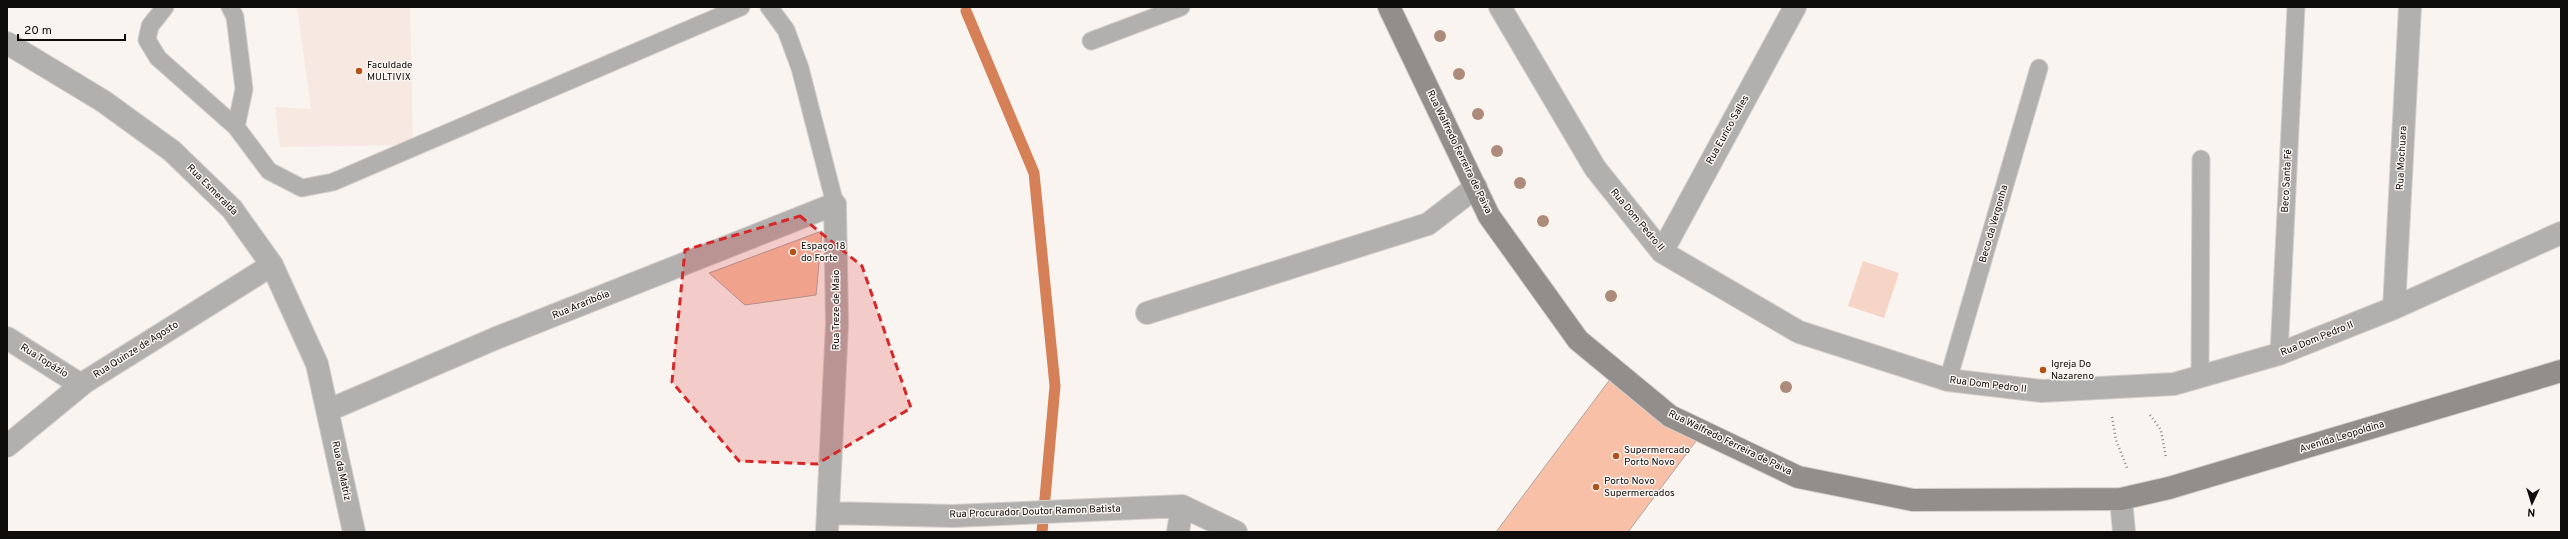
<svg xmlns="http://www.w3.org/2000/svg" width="2568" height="539" font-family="Overpass,sans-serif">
  <rect width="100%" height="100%" fill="#faf4f1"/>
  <path fill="#f7e8e2" d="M297,7H410L413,145L280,147L275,107L311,109Z"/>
  <path fill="#f6d5c6" d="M1863,261L1899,273L1884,318L1848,306Z"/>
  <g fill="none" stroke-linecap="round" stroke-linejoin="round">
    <path stroke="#d68057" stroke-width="11" d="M966,11L1034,173L1055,386L1042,532"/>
  </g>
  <path fill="#f8c1a7" stroke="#ada6a4" d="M822,231L816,295L745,305L709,273Z
    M1611,378L1696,441L1628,532H1496Z"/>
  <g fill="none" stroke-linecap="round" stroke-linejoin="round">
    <defs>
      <path id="lane" d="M165,7L150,26L147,40L158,58L236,127L269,171L302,188L333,182L741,7
        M230,7L235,17L244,89L236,127
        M769,7L786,30L800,68L835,204
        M1091,41L1181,7
        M2279,354L2296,7
        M2200,377L2201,159
        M1948,380L2039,68"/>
      <path id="street" d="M1500,7L1595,168L1662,252L1799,332L1948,380L2042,391L2174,384L2279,354L2394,308L2561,233
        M7,43L103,101L172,151L232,209L272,265L317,364L354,532
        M1662,252L1795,7
        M2394,308L2410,7
        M1147,313L1428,224L1476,187
        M7,338L81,385
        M329,410L494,339L835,204L837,324L827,532
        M7,446L85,382L272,265
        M2121,499L2124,532
        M828,513L953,516L1182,506L1236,532
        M1178,532L1182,506"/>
      <path id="secondary" d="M1389,7L1489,216L1578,340L1670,416L1798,477L1913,500L2121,499L2169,488L2561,371"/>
    </defs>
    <use href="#lane" stroke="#d4cfcc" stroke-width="19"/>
    <use href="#street" stroke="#d4cfcc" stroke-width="24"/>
    <use href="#secondary" stroke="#d4cfcc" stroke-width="24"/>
    <path stroke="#8c8886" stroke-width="2.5" stroke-dasharray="1 3" stroke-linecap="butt" d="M2150,415L2161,430L2166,458
      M2112,417L2116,440L2127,468"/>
    <use href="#lane" stroke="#b2b0ae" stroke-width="17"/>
    <use href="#street" stroke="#b2b0ae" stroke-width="22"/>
    <use href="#secondary" stroke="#928e8c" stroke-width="22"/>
  </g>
  <g fill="#ad8b7a">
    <circle cx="1440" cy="36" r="6"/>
    <circle cx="1459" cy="74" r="6"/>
    <circle cx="1478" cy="114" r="6"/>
    <circle cx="1497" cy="151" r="6"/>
    <circle cx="1520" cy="183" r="6"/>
    <circle cx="1543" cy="221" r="6"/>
    <circle cx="1611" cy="296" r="6"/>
    <circle cx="1786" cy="387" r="6"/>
  </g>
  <path fill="#d62828" fill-opacity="0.2" stroke="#d62828" stroke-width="3" stroke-dasharray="8 5" stroke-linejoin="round" d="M800,216L862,266L911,408L817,464L739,461L672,382L685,250Z"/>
  <g fill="#b45117" stroke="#faf4f1" stroke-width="1.5">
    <circle cx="359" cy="71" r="4"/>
    <circle cx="793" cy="252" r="4"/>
    <circle cx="2043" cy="370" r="4"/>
    <circle cx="1616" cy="456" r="4"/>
    <circle cx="1596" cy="487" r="4"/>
  </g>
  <g text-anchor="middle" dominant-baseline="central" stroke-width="3" stroke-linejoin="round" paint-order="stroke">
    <g font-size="10" fill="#0f0d0c" stroke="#faf4f1" text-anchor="start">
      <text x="367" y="65">Faculdade<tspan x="367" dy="12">MULTIVIX</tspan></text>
      <text x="801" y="246">Espaço 18<tspan x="801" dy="12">do Forte</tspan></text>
      <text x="2051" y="364">Igreja Do<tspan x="2051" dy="12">Nazareno</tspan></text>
      <text x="1624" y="450">Supermercado<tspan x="1624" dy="12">Porto Novo</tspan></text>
      <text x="1604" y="481">Porto Novo<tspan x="1604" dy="12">Supermercados</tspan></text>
    </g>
    <g font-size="10" fill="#0f0d0c" stroke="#faf4f1">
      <text transform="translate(1728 130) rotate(-61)">Rua Eurico Salles</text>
      <text transform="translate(1459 152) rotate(64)">Rua Walfredo Ferreira de Paiva</text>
      <text transform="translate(2402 158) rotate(-87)">Rua Mochuara</text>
      <text transform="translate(2287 181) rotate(-87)">Beco Santa Fé</text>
      <text transform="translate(212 190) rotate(45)">Rua Esmeralda</text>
      <text transform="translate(1637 220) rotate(50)">Rua Dom Pedro II</text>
      <text transform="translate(1994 224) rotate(-74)">Beco da Vergonha</text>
      <text transform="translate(581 305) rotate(-22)">Rua Araribóia</text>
      <text transform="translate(836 310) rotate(-90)">Rua Treze de Maio</text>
      <text transform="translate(2317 339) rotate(-22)">Rua Dom Pedro II</text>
      <text transform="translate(136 350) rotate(-32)">Rua Quinze de Agosto</text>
      <text transform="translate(44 361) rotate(32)">Rua Topázio</text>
      <text transform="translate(1988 385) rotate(7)">Rua Dom Pedro II</text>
      <text transform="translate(2342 437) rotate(-17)">Avenida Leopoldina</text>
      <text transform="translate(1730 443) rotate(26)">Rua Walfredo Ferreira de Paiva</text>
      <text transform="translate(341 471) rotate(78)">Rua da Matriz</text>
      <text transform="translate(1035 512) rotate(-2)">Rua Procurador Doutor Ramon Batista</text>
    </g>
  </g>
  <rect width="2568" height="539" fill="none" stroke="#0f0d0c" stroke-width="16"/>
  <g transform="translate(2532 503) rotate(184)" stroke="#faf4f1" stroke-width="3" paint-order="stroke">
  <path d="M0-3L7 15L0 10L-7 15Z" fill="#0f0d0c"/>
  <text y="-6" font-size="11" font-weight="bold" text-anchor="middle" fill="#0f0d0c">N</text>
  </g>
  <path d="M18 34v6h107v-6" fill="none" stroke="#0f0d0c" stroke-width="2"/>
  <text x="24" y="34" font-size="12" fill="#0f0d0c" stroke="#faf4f1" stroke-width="3" paint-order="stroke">20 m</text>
</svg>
